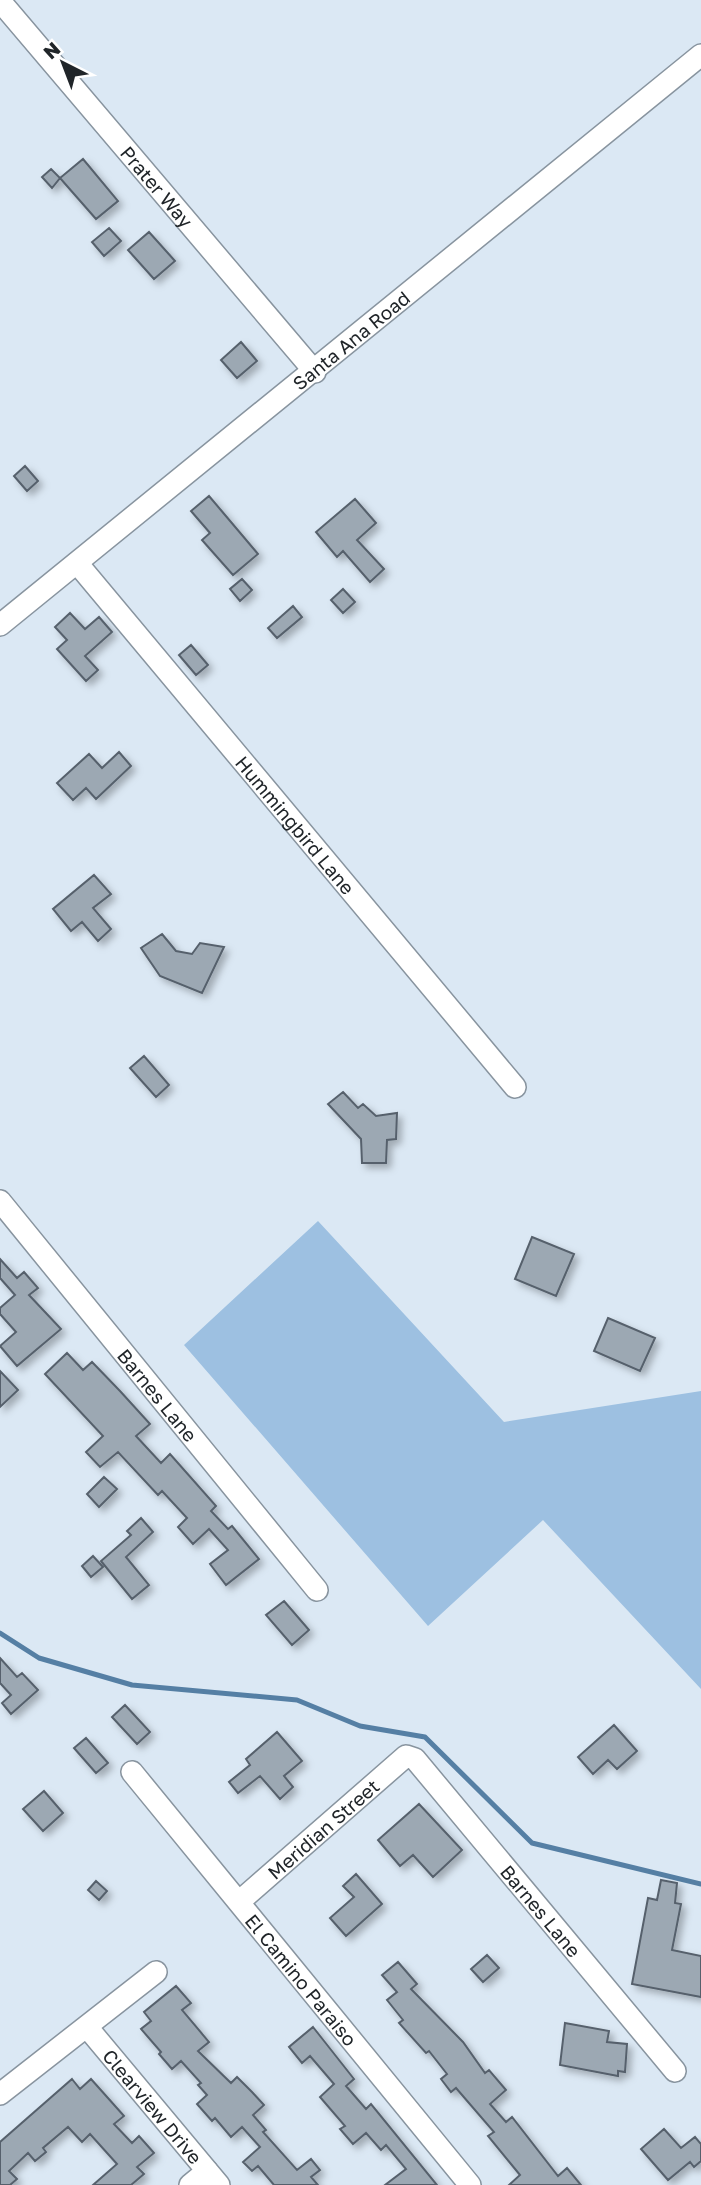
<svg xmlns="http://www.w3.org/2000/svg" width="701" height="2185" font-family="'Golos Text',sans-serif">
  <defs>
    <filter id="shadow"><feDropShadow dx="4.5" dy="4.5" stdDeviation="3.5" flood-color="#0004"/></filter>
  </defs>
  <rect width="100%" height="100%" fill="#dbe8f4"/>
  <path fill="#9dc0e1" d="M318,1221L504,1422L701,1391V1689L543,1520L428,1626L184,1345Z"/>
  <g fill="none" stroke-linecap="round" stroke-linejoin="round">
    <path stroke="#557fa4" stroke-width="5" d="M0,1633L39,1658L132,1685L297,1700L360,1726L425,1737L532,1843L701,1884"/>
  </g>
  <path fill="#9ca8b3" stroke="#56616c" stroke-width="2" filter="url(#shadow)" d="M83,159L118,201L96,219L60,178Z
    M51,169L60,178L52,188L42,177Z
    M109,228L121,241L104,256L92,242Z
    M149,232L175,261L154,279L128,250Z
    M241,342L257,361L237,378L221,360Z
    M25,466L38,481L27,491L14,476Z
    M209,496L258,554L233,575L202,540L210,533L191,511Z
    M355,499L376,523L357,540L384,569L370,582L343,551L337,557L316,532Z
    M242,579L252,590L240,601L230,589Z
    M343,589L355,602L343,613L331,600Z
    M293,606L302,617L277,638L268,628Z
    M70,613L85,629L99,617L112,632L85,656L98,670L86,681L57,649L67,640L55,627Z
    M191,645L208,665L196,675L179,655Z
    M119,752L131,766L96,799L86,788L73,800L57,783L89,754L102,768Z
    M94,875L111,894L93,908L111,929L98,941L82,922L71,931L53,909Z
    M162,934L176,951L192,954L200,943L224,947L202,993L160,976L141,948Z
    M144,1056L169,1085L156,1097L130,1068Z
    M343,1092L358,1108L363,1104L376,1116L397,1113L396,1139L387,1140L386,1163H362L361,1139L328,1104Z
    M532,1237L574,1254L556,1296L515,1279Z
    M0,1259L17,1278L24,1272L38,1288L29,1295L61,1329L17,1366L0,1346L16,1332L0,1314V1308L15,1295L0,1278Z
    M608,1318L655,1338L640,1371L594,1351Z
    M67,1353L83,1370L92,1362L120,1391L150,1424L136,1436L161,1463L170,1454L216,1506L211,1511L228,1529L232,1526L259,1559L226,1585L210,1564L228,1550L209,1529L193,1544L178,1527L187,1518L162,1491L158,1495L118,1452L100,1467L86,1452L103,1436L45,1374Z
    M0,1371L18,1390L0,1407Z
    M104,1477L117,1489L99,1507L87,1494Z
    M141,1518L153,1532L126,1557L149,1585L132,1599L101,1561L131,1535L127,1531Z
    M93,1556L103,1567L91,1577L82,1566Z
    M284,1601L309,1630L292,1645L266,1615Z
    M0,1658L17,1677L22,1673L38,1690L11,1714L2,1703L11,1695L0,1683Z
    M125,1705L150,1732L137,1744L112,1717Z
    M614,1725L637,1751L617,1769L608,1760L593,1774L578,1757Z
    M277,1732L302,1761L284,1776L293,1787L280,1799L260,1776L238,1793L229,1782L250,1765L246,1759Z
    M86,1738L108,1763L96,1773L74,1748Z
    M44,1791L63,1813L43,1831L23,1809Z
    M419,1804L462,1850L433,1877L413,1855L400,1866L378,1840Z
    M356,1874L382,1904L346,1936L330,1918L354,1897L343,1886Z
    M661,1880L677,1883L675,1903L681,1904L672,1950L701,1956V1997L632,1984L648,1898L657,1900Z
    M96,1881L107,1891L99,1900L88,1890Z
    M487,1955L499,1968L483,1982L471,1969Z
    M398,1962L417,1984L411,1989L463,2042L485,2073L489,2070L506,2090L490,2104L506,2122L512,2117L558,2176L567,2168L581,2185H509L520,2175L488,2136L494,2132L456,2088L451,2092L441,2079L447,2074L429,2051L426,2053L399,2023L403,2020L387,2000L397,1992L382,1975Z
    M176,1986L191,2003L182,2010L209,2042L198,2051L231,2083L237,2077L252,2092L264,2105L253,2115L266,2130L263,2132L297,2170L311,2159L320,2170L311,2177L318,2185H274L258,2166L252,2171L243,2162L260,2147L242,2127L231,2137L215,2118L212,2121L197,2104L207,2095L198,2085L201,2083L181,2061L172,2069L159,2054L161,2052L141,2029L151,2021L144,2012Z
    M565,2023L609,2031L607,2042L627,2044L625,2072L618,2071V2076L560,2065Z
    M313,2027L354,2079L346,2086L366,2109L371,2104L437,2185H385L406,2169L386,2145L381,2150L366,2133L353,2144L340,2129L345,2126L320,2097L334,2084L310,2056L302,2063L289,2047Z
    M72,2079L80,2089L91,2079L124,2116L114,2124L132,2143L139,2136L154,2153L137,2167L144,2174L131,2185H93L117,2164L90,2134L82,2142L68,2127L43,2148L46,2152L35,2161L28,2153L9,2171L17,2179L10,2185H0V2142Z
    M664,2129L681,2148L695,2137L701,2144V2161L694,2167L690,2162L668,2180L641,2149Z"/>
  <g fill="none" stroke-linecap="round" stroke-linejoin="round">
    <defs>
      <g id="minor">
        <path id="s1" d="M0,1L315,372"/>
        <path id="s2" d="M77,563L515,1087"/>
        <path id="s3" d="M0,625L701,55"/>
        <path id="s4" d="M0,1201L317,1590"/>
        <path id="s5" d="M132,1772L470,2185"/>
        <path id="s6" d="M240,1901L406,1756L415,1759L675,2071"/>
        <path id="s7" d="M87,2027L219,2185"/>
        <path d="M0,2094L156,1972"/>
        <path d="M190,2185L207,2171"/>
      </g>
    </defs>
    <use href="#minor" stroke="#88949f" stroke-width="24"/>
    <use href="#minor" stroke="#fff" stroke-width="21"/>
  </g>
  <g text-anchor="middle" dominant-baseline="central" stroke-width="6" stroke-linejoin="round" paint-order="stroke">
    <g font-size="19" fill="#202529" stroke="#fff">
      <text stroke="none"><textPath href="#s1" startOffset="243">Prater Way</textPath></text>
      <text stroke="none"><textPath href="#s3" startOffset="452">Santa Ana Road</textPath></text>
      <text stroke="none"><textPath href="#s2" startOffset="341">Hummingbird Lane</textPath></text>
      <text stroke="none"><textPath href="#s4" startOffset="250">Barnes Lane</textPath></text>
      <text stroke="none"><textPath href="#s6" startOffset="110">Meridian Street</textPath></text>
      <text stroke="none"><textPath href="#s6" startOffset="427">Barnes Lane</textPath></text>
      <text stroke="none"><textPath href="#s5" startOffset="268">El Camino Paraiso</textPath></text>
      <text stroke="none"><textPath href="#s7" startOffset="103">Clearview Drive</textPath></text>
    </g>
  </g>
  <g transform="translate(63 63) rotate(318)" stroke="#ffffff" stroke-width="5" paint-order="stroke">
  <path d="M0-5L12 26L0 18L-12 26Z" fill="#202529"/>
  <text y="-10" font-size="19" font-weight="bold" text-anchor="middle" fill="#202529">N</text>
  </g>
</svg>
